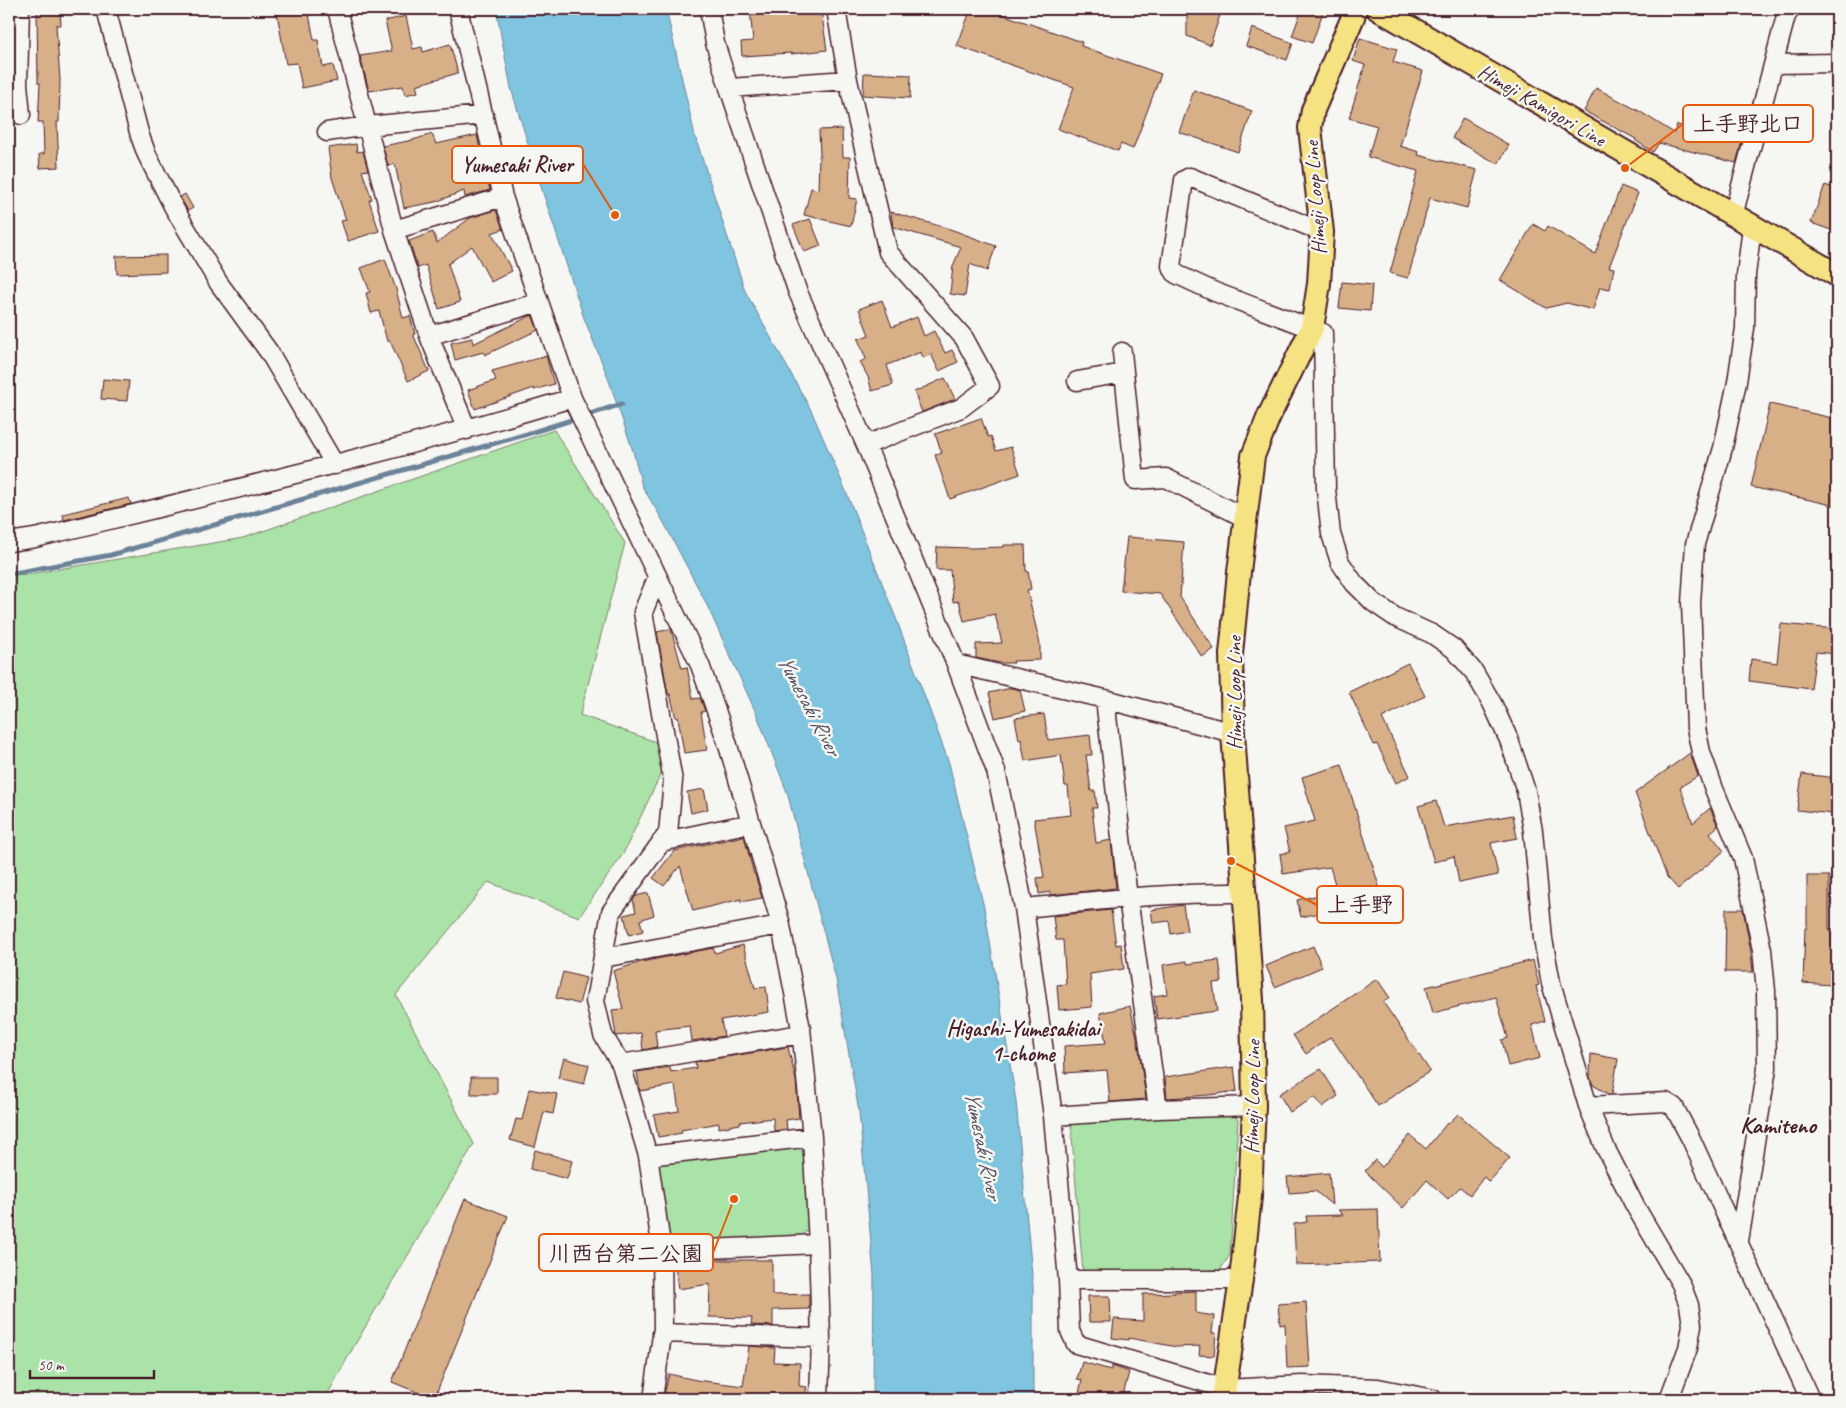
<svg xmlns="http://www.w3.org/2000/svg" width="1846" height="1408" font-family="Caveat,'Klee One',sans-serif">
  <rect width="100%" height="100%" fill="#f6f6f2"/>
  <filter id="ink" filterUnits="userSpaceOnUse"><feTurbulence type="fractalNoise" baseFrequency=".02" numOctaves="2"/><feDisplacementMap in="SourceGraphic" scale="10" xChannelSelector="R" yChannelSelector="G"/><feConvolveMatrix kernelMatrix="1 2 1 2 8 2 1 2 1" color-interpolation-filters="sRGB"/></filter>
  <g filter="url(#ink)">
    <path fill="#aae3a7" stroke="#7a8169" d="M554,430L625,543L580,715L673,748L623,854L579,917L488,882L396,995L474,1144L354,1346L325,1399H9V575L29,574L243,538Z
      M1233,1112L1238,1120L1230,1255L1220,1270L1083,1273L1071,1124Z
      M797,1147L804,1153L809,1228L800,1237L676,1243L667,1237L657,1170L663,1162Z"/>
    <path fill="#7fc5e0" stroke="#6a8398" d="M496,9H666L695,136L745,291L811,410L845,489L897,621L949,763L985,912L1016,1101L1033,1286V1399H873L874,1275L859,1112L836,979L787,792L757,715L705,601L663,521L642,486L633,451L607,375L584,318L543,193L511,88Z"/>
    <g fill="none" stroke-linecap="round" stroke-linejoin="round">
      <path stroke="#6a8398" stroke-width="5" d="M9,574L111,555L527,434L622,404"/>
    </g>
    <path fill="#d7b088" stroke="#4a1f2b" d="M300,9H308L314,40H318L323,67L333,65L337,81L302,88L297,63L286,64L277,13Z
      M750,9H821L827,50L791,54V53L742,56L741,42L753,41Z
      M971,9H987L1082,42L1081,46L1161,74L1133,149L1121,144L1118,151L1058,129L1074,87L957,46Z
      M1187,9H1222L1210,45L1187,36Z
      M1302,9H1324L1312,43L1292,36Z
      M60,11L61,25H56L60,80L59,122H57L59,167L40,168L39,154H44L43,122H38L40,83H38L37,12Z
      M406,16L413,49L422,47L423,52L450,44L458,73L416,85L418,92L405,95L403,86L369,91L360,56L392,51L385,21Z
      M1252,28L1293,43L1287,60L1246,46Z
      M1360,38L1397,49L1393,62L1423,71L1400,146L1419,152L1418,155L1477,170L1467,208L1430,198L1408,278L1390,273L1418,171L1368,157L1377,126L1349,118L1365,65L1353,61Z
      M864,73L911,75L910,98L863,95Z
      M1596,88L1639,111L1674,133L1677,125L1743,138L1736,163L1659,143L1653,152L1635,140L1636,139L1584,111Z
      M1194,90L1252,111L1238,152L1179,132Z
      M1463,118L1509,145L1498,164L1452,138Z
      M842,129L843,157H850L849,198L857,199L851,226L804,215L811,188L818,190L819,156H820L819,130Z
      M432,134L436,144L477,135L484,169H485L490,190L465,197L464,191L435,202L404,208L395,164L388,166L383,146L413,140Z
      M356,144L357,152L363,151L368,170L362,171L372,199L369,200L379,231L348,241L341,221L346,220L332,178L328,148Z
      M1825,185L1837,189V232L1811,223Z
      M1621,186L1638,193L1609,267L1614,268L1610,289L1600,287L1593,310L1567,303L1546,308L1500,280L1533,224L1545,231L1548,226L1595,254Z
      M185,194L193,208L188,211L180,197Z
      M496,210L503,229L492,233L512,271L491,282L472,246L448,264L460,302L439,309L426,265L418,268L409,241L433,232L437,243L470,218Z
      M891,212L950,229L996,246L987,271L970,264L965,296L950,294L953,266L961,247L893,227Z
      M810,219L821,246L804,252L793,225Z
      M166,255V272L117,274L116,256Z
      M385,259L396,289L403,318L410,316L415,334H413L429,371L408,381L390,341H387L379,311L371,313L366,293L370,292L361,268Z
      M1342,282L1372,285L1370,311L1339,308Z
      M882,300L892,327L917,317L924,336L934,331L945,353L952,350L958,362L939,371L931,354L923,358L921,352L887,365L893,385L872,391L868,377L860,362L866,359L858,339L869,335L859,309Z
      M532,315L538,330L485,355L483,352L455,360L451,343L472,338L473,344Z
      M546,356L554,384L534,390V388L475,409L468,390L496,380L492,371Z
      M945,378L955,399L922,412L914,392Z
      M103,379L129,381L127,401L101,399Z
      M1770,404L1837,419V506L1751,487Z
      M981,418L988,437L991,436L996,451L1011,447L1020,474L950,499L935,455L942,453L935,434Z
      M129,498L131,504L64,520L63,514Z
      M1127,537L1184,542L1180,597L1214,649L1202,657L1160,594L1121,591Z
      M1004,545H1025L1026,571H1028L1031,589L1027,590L1040,644V660L1013,661L1014,663H1000L976,658V644L1002,643L995,614L964,621L959,601L953,602L950,570H936L937,547L972,548L1004,547Z
      M1781,624L1837,629V654L1816,652L1811,689L1749,681L1751,659L1777,663Z
      M671,629L682,668L687,667L693,699L700,698L705,711L701,712L707,750L684,753L678,717L676,718L670,694H668L657,632Z
      M1408,663L1425,696L1382,718L1410,776L1396,783L1377,744L1374,745L1349,692Z
      M1011,688L1020,690L1025,711L995,718L989,693Z
      M1044,714L1048,740L1090,735L1092,755H1086L1091,791H1095L1097,808H1092L1096,843L1111,840L1116,888L1050,895V892L1039,894L1037,878L1044,877L1034,819L1071,815L1068,786H1065L1061,755L1025,761L1021,739L1019,740L1015,718Z
      M1690,753L1698,776L1680,787L1693,823L1710,808L1718,826L1710,833L1724,851L1678,889L1667,877L1635,793Z
      M1342,765L1385,906L1345,918L1342,908L1301,917L1297,900L1337,891L1330,867L1283,874L1280,854L1290,852L1284,828L1315,821L1302,777Z
      M1802,774L1837,778L1833,814L1797,810Z
      M704,789L708,809L691,813L687,792Z
      M1436,801L1444,827L1513,815L1517,838L1491,843L1498,875L1459,883L1454,856L1434,862L1418,806Z
      M744,836L754,874H755L762,898L741,902V899L693,911L680,866L664,886L653,878L674,851Z
      M1807,876H1829V929H1834L1831,985L1803,983L1805,928H1807Z
      M648,893L654,915L640,920L643,931L629,935L624,915L636,912L633,900L636,896Z
      M1183,905L1187,931L1171,934L1169,921L1153,923L1151,910Z
      M1726,909H1743L1751,952L1753,972H1725Z
      M1111,910L1116,945L1121,944L1124,969L1090,974L1092,1007L1059,1010L1057,985L1066,984L1063,940H1056L1053,916Z
      M743,945L755,988L766,987L769,1012L721,1020L724,1036L692,1041L690,1026L655,1030L657,1047L643,1050L641,1033L616,1036L612,1010L623,1009L613,971L641,962L713,948L715,953Z
      M1313,946L1322,967L1275,987L1266,966Z
      M1219,960L1222,982L1213,983L1217,1011L1157,1019L1154,996L1167,994L1163,965L1187,961V964Z
      M1533,960L1539,985L1536,986L1545,1021L1532,1025L1540,1058L1508,1066L1502,1040L1508,1038L1496,997L1433,1013L1426,987Z
      M563,972L586,978L579,1004L556,998Z
      M1377,979L1390,998L1383,1002L1430,1071L1378,1106L1331,1037L1306,1054L1293,1035Z
      M1130,1006L1138,1042L1146,1099L1110,1102L1107,1070L1065,1073L1064,1046L1106,1043L1100,1013Z
      M788,1047L796,1080L799,1118L786,1120L787,1129L774,1131L773,1118L740,1122V1124L719,1128V1123L681,1130L682,1133L658,1137L654,1115L679,1111L675,1085L640,1091L637,1072L670,1067L671,1072L696,1068L695,1062Z
      M1591,1054L1618,1059L1612,1094H1608L1593,1085L1590,1077Z
      M564,1058L589,1065L584,1084L558,1078Z
      M1234,1067L1237,1091L1209,1095L1167,1098L1165,1077Z
      M1321,1069L1338,1096L1322,1107L1315,1097L1290,1112L1279,1094Z
      M471,1077H497V1094H471Z
      M529,1089L557,1094L553,1114L544,1112L535,1147L510,1140L516,1119L522,1120Z
      M1458,1114L1510,1158L1489,1182L1484,1177L1470,1195L1460,1187L1448,1199L1427,1180L1403,1208L1365,1171L1375,1160L1382,1167L1410,1135L1426,1149L1447,1123L1448,1124Z
      M535,1150L572,1161L567,1179L530,1169Z
      M1329,1173L1332,1205L1315,1191L1289,1193L1287,1177Z
      M465,1199L508,1216L434,1399L392,1382Z
      M1378,1209L1380,1262L1296,1265L1294,1224L1307,1222L1306,1216L1343,1215L1338,1210Z
      M704,1260H772V1295L809,1294V1309L773,1310V1326L751,1325L752,1318L709,1317L710,1284L678,1289L675,1265Z
      M1196,1291V1313L1214,1316L1212,1333H1216L1214,1356L1199,1355L1200,1346L1177,1347L1129,1338V1340L1112,1338L1114,1319L1143,1321V1294L1175,1293L1174,1292Z
      M1088,1296H1110L1111,1322H1089Z
      M1306,1302L1310,1367L1287,1368L1285,1324L1280,1325L1278,1304Z
      M749,1346L775,1348L774,1362L800,1363L799,1386L807,1387L804,1399H684L664,1395L669,1374L696,1380L743,1386Z
      M1082,1362L1111,1370L1112,1366L1129,1372L1122,1399H1080L1081,1394L1079,1393L1082,1380L1077,1379Z"/>
    <g fill="none" stroke-linecap="round" stroke-linejoin="round">
      <defs>
        <path id="minor" d="M20,9L18,84L21,115
          M106,9L140,136L147,155L174,208L218,282L269,352L335,465
          M337,9L394,230L429,336L467,430
          M458,9L503,197L572,398L700,665L727,742L780,921L801,1029L812,1137L818,1244L821,1338L819,1399
          M709,9L715,43L729,88L797,290L866,445L956,664L996,771L1024,908L1053,1116L1068,1280L1070,1331L1076,1344L1226,1389L1302,1385L1378,1388L1433,1399
          M836,9L848,80L888,252L964,338L990,386L961,408L866,445
          M1774,64L1837,63
          M729,88L848,80
          M327,132L367,126L484,115
          M1733,216L1786,16L1791,9
          M394,230L503,197
          M1322,232L1190,177L1184,180L1171,266L1176,274L1215,292L1323,333L1326,489L1331,534L1340,562L1354,583L1373,602L1395,617L1432,634L1454,649L1474,672L1492,703L1509,740L1526,791L1533,831L1543,939L1551,983L1588,1106L1606,1149L1635,1206L1681,1284L1689,1305L1692,1325L1688,1348L1669,1399
          M429,336L539,302
          M1122,352L1135,480L1166,478L1245,518
          M1077,381L1124,373
          M9,542L35,538C215,494 395,452 572,398
          M956,664L1105,699L1233,733
          M1105,699L1128,898L1158,1109
          M661,842L751,823
          M1024,908C1097,901 1170,892 1243,893
          M603,958L780,925
          M621,1064L801,1034
          M1588,1106L1666,1102L1674,1107L1691,1139L1810,1399
          M1053,1116L1158,1109L1254,1106
          M648,1156L812,1137
          M1739,1241L1767,1068L1766,991L1762,950L1743,858L1714,789L1701,752L1696,728L1691,603L1695,544L1723,448L1737,382L1745,328L1746,275L1752,227
          M662,1251L818,1244
          M1068,1280H1241
          M662,1333L821,1338
          M653,1399L663,1328L662,1251L648,1156L621,1064L603,1035L595,1001L611,912L668,833L673,781L643,612L657,578"/>
        <path id="major" d="M1378,9L1837,275
          M1223,1399L1241,1280L1250,1196L1254,1106L1252,1000L1233,733L1231,654L1239,572L1253,456L1269,416L1312,328L1319,284L1322,232L1310,128L1313,110L1353,17L1355,9"/>
      </defs>
      <use href="#minor" stroke="#4a1f2b" stroke-width="21"/>
      <use href="#major" stroke="#4a1f2b" stroke-width="26"/>
      <use href="#minor" stroke="#f6f6f2" stroke-width="18"/>
      <use href="#major" stroke="#f5e382" stroke-width="22"/>
    </g>
  </g>
  <g text-anchor="middle" dominant-baseline="central" stroke-width="5" stroke-linejoin="round" paint-order="stroke">
    <g font-size="21" fill="#4a1f2b" stroke="#f6f6f2">
      <text transform="translate(1542 105) rotate(30)">Himeji Kamigori Line</text>
      <text transform="translate(1315 198) rotate(-94)">Himeji Loop Line</text>
      <text transform="translate(1234 693) rotate(-90)">Himeji Loop Line</text>
      <text transform="translate(1252 1097) rotate(-89)">Himeji Loop Line</text>
    </g>
    <g font-size="22" font-style="italic" fill="#5a5161" stroke="#f6f6f2">
      <text transform="translate(809 705) rotate(62)">Yumesaki River</text>
      <text transform="translate(983 1145) rotate(78)">Yumesaki River</text>
    </g>
    <g font-size="22" font-weight="bold" fill="#4a1f2b" stroke="#f6f6f2">
      <text x="1023" y="1029">Higashi-Yumesakidai<tspan x="1023" dy="25">1-chome</tspan></text>
    </g>
    <g font-size="24" font-weight="bold" fill="#4a1f2b" stroke="#f6f6f2">
      <text x="1778" y="1125">Kamiteno</text>
    </g>
  </g>
  <path fill="none" stroke="#e8590c" stroke-width="2" d="M1625 168L1683 124M615 215L583 164M1231 861L1317 905M734 1199L713 1253"/>
  <g fill="#e8590c" stroke="#f6f6f2" stroke-width="2">
    <circle cx="1625" cy="168" r="5"/>
    <circle cx="615" cy="215" r="5"/>
    <circle cx="1231" cy="861" r="5"/>
    <circle cx="734" cy="1199" r="5"/>
  </g>
  <g fill="#f6f6f2" stroke="#e8590c" stroke-width="2">
    <rect x="1683" y="105" width="130" height="37" rx="5"/>
    <rect x="452" y="146" width="131" height="37" rx="5"/>
    <rect x="1317" y="886" width="86" height="37" rx="5"/>
    <rect x="539" y="1234" width="174" height="37" rx="5"/>
  </g>
  <g font-size="22" text-anchor="middle" font-weight="bold" fill="#4a1f2b">
    <text x="1748" y="131">上手野北口</text>
    <text x="517" y="172">Yumesaki River</text>
    <text x="1360" y="912">上手野</text>
    <text x="626" y="1261">川西台第二公園</text>
  </g>
  <rect width="1846" height="1408" fill="none" stroke="#f6f6f2" stroke-width="30"/>
  <rect x="15" y="15" width="1816" height="1378" fill="none" stroke="#4a1f2b" stroke-width="2" filter="url(#ink)"/>
  <path d="M30 1370v8h124v-8" fill="none" stroke="#4a1f2b" stroke-width="2.5"/>
  <text x="38" y="1370" font-size="15" fill="#4a1f2b" stroke="#f6f6f2" stroke-width="4" paint-order="stroke">50 m</text>
</svg>
